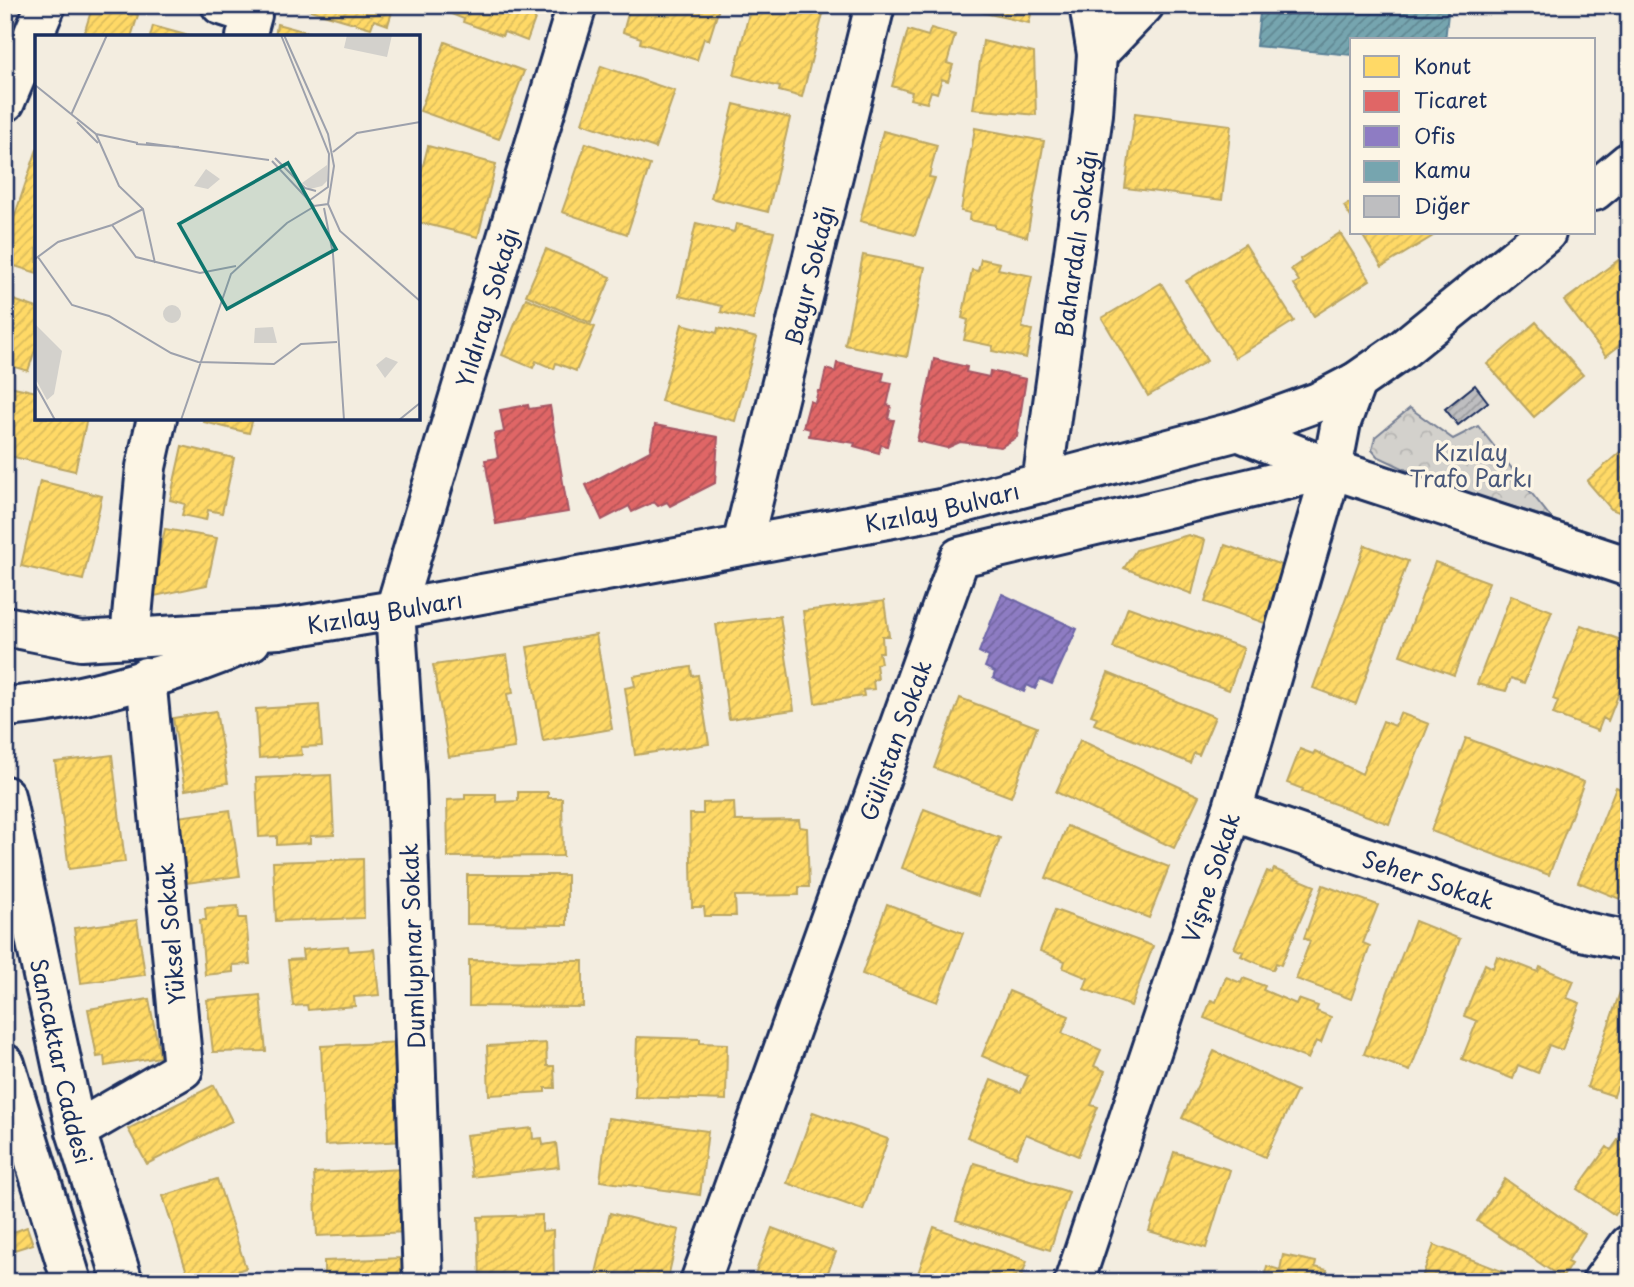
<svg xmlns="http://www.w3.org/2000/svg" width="1634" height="1287" font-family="'Playpen Sans',sans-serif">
  <defs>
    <pattern id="park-crowns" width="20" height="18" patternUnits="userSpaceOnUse" patternTransform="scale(1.75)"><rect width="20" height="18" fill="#d3d1cc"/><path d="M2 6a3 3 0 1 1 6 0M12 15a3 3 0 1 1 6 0" fill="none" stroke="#b5b4b2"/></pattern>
    <pattern id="homes-hatch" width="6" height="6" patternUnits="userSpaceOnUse" patternTransform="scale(1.75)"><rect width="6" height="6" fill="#ffd966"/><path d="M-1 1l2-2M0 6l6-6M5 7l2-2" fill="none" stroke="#dabb5b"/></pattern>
    <pattern id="shops-hatch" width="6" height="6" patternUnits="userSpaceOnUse" patternTransform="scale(1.75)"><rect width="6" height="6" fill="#e06666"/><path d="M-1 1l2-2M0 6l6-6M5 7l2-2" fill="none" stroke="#b55457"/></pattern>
    <pattern id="offices-hatch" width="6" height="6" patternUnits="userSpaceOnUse" patternTransform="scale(1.75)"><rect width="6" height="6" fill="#8e7cc3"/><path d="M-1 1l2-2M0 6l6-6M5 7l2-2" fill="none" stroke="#7366a2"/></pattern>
    <pattern id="public-hatch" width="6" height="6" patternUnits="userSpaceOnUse" patternTransform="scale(1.75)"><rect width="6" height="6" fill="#76a5af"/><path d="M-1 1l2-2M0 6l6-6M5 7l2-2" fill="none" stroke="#608792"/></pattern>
    <pattern id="building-hatch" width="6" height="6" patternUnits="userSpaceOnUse" patternTransform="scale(1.75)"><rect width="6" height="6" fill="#bebec0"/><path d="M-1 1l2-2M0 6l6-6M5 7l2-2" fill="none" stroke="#9a9b9f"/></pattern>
  </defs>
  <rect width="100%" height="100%" fill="#f3ede0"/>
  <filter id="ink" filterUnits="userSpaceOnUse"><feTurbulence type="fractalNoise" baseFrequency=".0143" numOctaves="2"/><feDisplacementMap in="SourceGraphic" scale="14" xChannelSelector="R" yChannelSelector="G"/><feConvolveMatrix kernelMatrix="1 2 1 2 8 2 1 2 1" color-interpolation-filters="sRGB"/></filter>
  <g filter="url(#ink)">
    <path fill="url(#park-crowns)" stroke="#778095" stroke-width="2" d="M1410,408L1453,439L1478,426L1552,519L1430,481L1377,456L1372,450L1375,437Z"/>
    <path fill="url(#homes-hatch)" stroke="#bba664" stroke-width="2" d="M93,5H110L138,15L131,37H83Z
      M304,5H394L388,25L374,20L371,28L303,8Z
      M443,5H540L527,41L504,32L502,36L463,22L464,19L441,10Z
      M624,5H720L709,40L704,38L697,60L640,43L641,38L623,32L628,14L622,12Z
      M751,5H804L824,10L802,97L779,91L780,87L734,75Z
      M949,5H1033L1029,23Z
      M1485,5H1500L1492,12Z
      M277,24L325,37H275Z
      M153,26L193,37H150Z
      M931,28L955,35L947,63L953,65L948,81L942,79L937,93L931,91L927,103L910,99L912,92L892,86L908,30L928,36Z
      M983,41L1034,53L1036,115L973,109Z
      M445,42L524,71L499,139L420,111Z
      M601,66L675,91L655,148L582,123Z
      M734,104L790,118L768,212L711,198Z
      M1135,113L1231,125L1222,200L1125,188Z
      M975,128L1044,141L1027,237L995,228V225L969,220L970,213L961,211Z
      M883,131L937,145L929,177L935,178L915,235L860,221Z
      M586,143L650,165L627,234L562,212Z
      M428,146L496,164L478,237L418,222V185Z
      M37,149V273L5,263V245Z
      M1352,201V219L1344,206Z
      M696,223L734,232L736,224L774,232L753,320L721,312L722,306L679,296Z
      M1340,233L1370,280L1314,316L1294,284L1299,281L1291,269L1301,262L1300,259Z
      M1361,233H1438L1382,267Z
      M1245,244L1294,321L1235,358L1186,281Z
      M546,249L611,277L591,323L526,295Z
      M1629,252V338L1606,356L1564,301Z
      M863,255L925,267L907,357L845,345Z
      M981,259L1000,263L998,269L1032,276L1022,328L1032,330L1026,358L992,351L993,346L964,340L968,320L962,318L972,270L978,271Z
      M1161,283L1207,361L1148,396L1102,318Z
      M5,297L37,308V344L28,371L5,364Z
      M526,298L595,327L576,371L556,363L554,369L536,361L533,368L502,355Z
      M1536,322L1583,375L1534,417L1487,364Z
      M682,324L717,333L718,328L757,338L735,421L661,401Z
      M5,385L37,392V418H87L75,471L5,455Z
      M205,418H253L249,433L204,422Z
      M1629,444V516L1611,509L1587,481Z
      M182,446L234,458L222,513L208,510L206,520L182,515L185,504L170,500Z
      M40,481L102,496L83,580L21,566Z
      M165,529L217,538L207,585L150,597Z
      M1188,535L1205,540L1192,594L1124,568L1136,550Z
      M1225,545L1293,569L1273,626L1205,602Z
      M1365,545L1408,561L1356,704L1313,688Z
      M1435,562L1489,582L1454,675L1400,655Z
      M1511,595L1552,611L1524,683L1511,678L1506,691L1477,684Z
      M884,601L889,636H882L883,652H879L881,663L876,664L878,679L873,680L874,689L863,690L864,696L815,703L803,611Z
      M1128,607L1244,648L1229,690L1113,648Z
      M780,616L794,710L729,719L716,624Z
      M1581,625L1629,643V667L1608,721L1603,718L1598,731L1553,714L1558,701L1553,699Z
      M596,635L612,729L543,741L527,647Z
      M507,655L513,693L507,694L515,748L449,757L433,665Z
      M691,667L692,676L698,675L709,744L635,755L625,688L635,686L633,676Z
      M1108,673L1215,717L1199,755L1194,753L1190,763L1094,724L1097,717L1091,715Z
      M960,698L1037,727L1011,797L934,768Z
      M319,705L322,746L301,747L302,755L259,758L256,709Z
      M216,711L228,783L185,790L173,718Z
      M1400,713L1429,724L1389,824L1302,792L1303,789L1287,783L1300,749L1313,754L1315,751L1362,774L1383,721L1395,726Z
      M1466,738L1584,782L1549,875L1431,831Z
      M1080,740L1199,796L1174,848L1056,792Z
      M112,755L125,862L69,869L55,762Z
      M331,775L334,835L310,836V843L277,845V836L259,837L256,778Z
      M1616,787L1629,793V878L1620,899L1578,882Z
      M518,792H548V798H562L563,856L448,857L447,800L465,799V794H496V802L518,801Z
      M734,802L735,821L799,820L800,827L807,828L809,887H799V895L735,896L736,916H705L704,907H692L690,814H703V803Z
      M924,809L1000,838L978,896L902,868Z
      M230,810L240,876L187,883L177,817Z
      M1067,826L1169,867L1149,918L1046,878Z
      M363,859L364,918L276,921L273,862Z
      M1274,869L1315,886L1281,965L1276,963L1273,970L1241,956L1243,952L1234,948L1267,871L1272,873Z
      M467,875H567V925L467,924Z
      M1323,885L1378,905L1363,943L1370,946L1351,999L1296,979L1310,941L1304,938Z
      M887,904L963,933L937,1002L862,974Z
      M238,906L239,918H246L250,964L233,965V972L205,975L200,920H206L205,908Z
      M1055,910L1153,946L1131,1006L1084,989L1088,978L1063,968L1065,961L1040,951Z
      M137,920L145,975L81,983L74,928Z
      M1415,921L1460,939L1410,1071L1364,1054Z
      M348,946L349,951L374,949L379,995L354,997L355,1006L308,1010L307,1005L293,1006L288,960L303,959L302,950Z
      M1497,956L1538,972L1540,967L1574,981L1567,998L1580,1003L1562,1050L1549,1045L1538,1073L1518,1065L1513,1079L1462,1059L1477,1021L1464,1016L1485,964L1493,968Z
      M469,960L583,961V1007L469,1006Z
      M1226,977L1241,983L1243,978L1265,986L1263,990L1296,1004L1298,999L1318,1006L1316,1011L1331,1017L1321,1043L1316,1041L1308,1059L1204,1018L1211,1000L1216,1002Z
      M1009,991L1069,1016L1062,1033L1101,1050L1094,1066L1105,1071L1091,1105L1098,1107L1078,1156L1026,1134L1016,1157L967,1137L991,1080L1021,1092L1028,1076L982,1056Z
      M1620,992L1629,995V1091L1617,1087L1614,1096L1587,1087Z
      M260,995L266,1051L213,1052L207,1000Z
      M149,999L160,1057L105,1066L104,1056L97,1057L88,1009Z
      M637,1037L700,1039V1043L727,1044L726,1100L635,1097Z
      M402,1042L406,1141L325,1145L321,1046Z
      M546,1043L547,1066H554L555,1088H545V1092L489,1095L487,1046Z
      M1214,1051L1297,1091L1265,1157L1182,1118Z
      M214,1085L232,1121L147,1164L128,1129Z
      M813,1112L888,1139L863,1210L787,1183Z
      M608,1118L708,1131L700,1195L600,1181Z
      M1627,1127L1629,1195L1615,1215L1577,1189L1607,1147L1611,1150Z
      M532,1128L533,1139L542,1138L543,1145L556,1143L559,1167L472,1177L466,1135Z
      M1174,1152L1230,1170L1206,1248L1149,1231Z
      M974,1163L1069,1192L1050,1250L956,1220Z
      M405,1169L408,1232L317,1236L314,1173Z
      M217,1179L246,1268L203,1282H190L163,1196Z
      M1505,1179L1585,1234L1567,1262L1571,1264L1562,1278L1477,1221Z
      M610,1213L679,1230L667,1282H594Z
      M542,1215V1231L553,1230L554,1282H480L478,1217Z
      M27,1227L33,1244L5,1253V1235Z
      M934,1227L1027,1261L1022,1275L1017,1274L1014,1282H915Z
      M772,1228L836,1252L824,1282H752Z
      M1434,1245L1530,1282H1420Z
      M1283,1255L1316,1262L1315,1267L1327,1270L1325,1279L1339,1282H1259L1263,1281L1267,1266L1280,1270Z
      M403,1258L404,1282H324V1261Z"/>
    <path fill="url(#shops-hatch)" stroke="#a55664" stroke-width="2" d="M934,359L967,367L966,372L989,377L990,371L1026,379L1017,437L1001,447L960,442L947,448L917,441Z
      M837,363L884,373L882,381L892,383L887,405L891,406L888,419L894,420L887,446L881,445L879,453L854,446L855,443L809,436L810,429L803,427L810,401L815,403L818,391H821L826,369L835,372Z
      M528,405L529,409L550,406L568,512L496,524L485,460L498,458L494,434L504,432L500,410Z
      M655,425L718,437L715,483L670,506L667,502L658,506L654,502L632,512L629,506L602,520L586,485L650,451Z"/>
    <path fill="url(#offices-hatch)" stroke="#6c65a5" stroke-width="2" d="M1002,594L1077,629L1052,684L1040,679L1035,689L1027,685L1024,692L993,678L995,672L985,667L989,657L979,652Z"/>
    <path fill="url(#public-hatch)" stroke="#5b8297" stroke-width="2" d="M1261,5H1449L1445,40H1352V55L1256,46Z"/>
    <path fill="url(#building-hatch)" stroke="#1b2f5e" stroke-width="2" d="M1475,385L1488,402L1458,425L1445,409Z"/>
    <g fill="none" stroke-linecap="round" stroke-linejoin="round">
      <defs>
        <g id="minor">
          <path d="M221,5L252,15L246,37"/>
          <path d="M1097,54L1144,5"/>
          <path d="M5,102L46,5"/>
          <path d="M1594,191L1629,162"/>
          <path d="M1238,431L1332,469L1629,567"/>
          <path id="s1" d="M1042,483L1093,114L1097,54L1089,5"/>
          <path id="s2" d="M742,545L875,5"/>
          <path id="s3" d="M5,626L81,641L279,629L395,610L941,509L1238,431L1318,402L1356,382L1402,350L1546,233"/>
          <path d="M130,638L146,467L157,418"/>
          <path d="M5,707C80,702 182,672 251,641"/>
          <path id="s4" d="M5,796L76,1131L123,1282"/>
          <path id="s5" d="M1232,811L1581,931L1629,941"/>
          <path d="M5,1064L72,1282"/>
          <path d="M76,1131L183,1069L146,677"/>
          <path id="s6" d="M423,1282L406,782L395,610L577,5"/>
          <path id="s7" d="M700,1282L960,557L1332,469"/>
          <path id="s8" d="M1074,1282L1232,811L1332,469L1341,422L1356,382"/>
          <path d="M1602,1282L1629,1245"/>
        </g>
      </defs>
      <use href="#minor" stroke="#1b2f5e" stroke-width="44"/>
      <use href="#minor" stroke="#fcf5e5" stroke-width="38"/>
    </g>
  </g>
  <g text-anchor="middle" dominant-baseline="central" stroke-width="7" stroke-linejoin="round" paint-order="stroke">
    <g font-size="23" fill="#1b2f5e" stroke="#fcf5e5">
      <text stroke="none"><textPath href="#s1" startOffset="242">Bahardalı Sokağı</textPath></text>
      <text stroke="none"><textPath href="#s2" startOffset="278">Bayır Sokağı</textPath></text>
      <text stroke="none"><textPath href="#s6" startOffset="989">Yıldıray Sokağı</textPath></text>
      <text stroke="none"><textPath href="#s3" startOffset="950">Kızılay Bulvarı</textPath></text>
      <text stroke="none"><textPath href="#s3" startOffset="383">Kızılay Bulvarı</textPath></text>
      <text stroke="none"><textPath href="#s7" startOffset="576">Gülistan Sokak</textPath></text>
      <text stroke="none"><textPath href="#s8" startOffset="427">Vişne Sokak</textPath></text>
      <text stroke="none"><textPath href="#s5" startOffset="208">Seher Sokak</textPath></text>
      <text transform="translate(170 934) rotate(-95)">Yüksel Sokak</text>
      <text transform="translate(412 946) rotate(-92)">Dumlupınar Sokak</text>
      <text stroke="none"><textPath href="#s4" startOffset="271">Sancaktar Caddesi</textPath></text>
    </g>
    <g font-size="23" fill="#49587a" stroke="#fcf5e5">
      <text x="1471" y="451">Kızılay<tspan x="1471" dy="26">Trafo Parkı</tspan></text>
    </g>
  </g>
  <g transform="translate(35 35)">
    <rect width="385" height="385" fill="#f3ede0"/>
    <path d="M0,289L27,316L19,359L12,365L0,343Z" fill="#d3d1cc"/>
    <path d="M292,130V146L287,151L275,154L267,148ZM171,134L185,144L173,154L159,151ZM128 279a9 9 0 1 1 18 0a9 9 0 1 1-18 0ZM238,292L242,308H219L220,293ZM351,322L363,327L350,343L341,330Z" fill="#d3d1cc"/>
    <path d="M312,0H357L352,22L309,13Z" fill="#d3d1cc"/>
    <path fill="none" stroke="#9da1ac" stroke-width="2" d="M246,0L294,119L293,152L275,165M0,50L61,99L103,108M36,80L72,0M42,87L63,108M61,99L84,151L108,174L120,228M111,108L234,125M101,109L144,112M298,117L322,98L385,87M240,123L270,153L281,156M237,126L279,171L293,169L299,131L293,99L249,0M293,169L305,196L385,266M289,173L298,219L309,385M77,190L101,222L165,238L201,231M3,222L37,270L74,281L136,318L163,327L239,329L266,309L302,307M0,224L23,207L77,190L108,174M0,349L20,385M146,385L196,239L252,188L280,171M364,385L385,368"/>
    <path fill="#0f766e" fill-opacity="0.15" stroke="#0f766e" stroke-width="3.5" d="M253,128L301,214L192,274L144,189Z"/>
    <rect width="385" height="385" fill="none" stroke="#1b2f5e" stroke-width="3.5"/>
  </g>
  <rect width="1634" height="1287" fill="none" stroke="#fcf5e5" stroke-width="28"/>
  <rect x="14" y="14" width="1606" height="1259" fill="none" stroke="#1b2f5e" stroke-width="2.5" filter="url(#ink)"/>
  <rect x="1350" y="38" width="245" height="196" fill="#fcf5e5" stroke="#a2a6af" stroke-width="2"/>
  <rect x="1364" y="56" width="35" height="21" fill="#ffd966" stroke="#a2a6af" stroke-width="2"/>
  <text x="1414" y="74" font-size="21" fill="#1b2f5e">Konut</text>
  <rect x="1364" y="91" width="35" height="21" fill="#e06666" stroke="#a2a6af" stroke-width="2"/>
  <text x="1414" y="108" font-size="21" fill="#1b2f5e">Ticaret</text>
  <rect x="1364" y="126" width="35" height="21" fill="#8e7cc3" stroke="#a2a6af" stroke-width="2"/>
  <text x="1414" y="144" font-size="21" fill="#1b2f5e">Ofis</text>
  <rect x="1364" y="161" width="35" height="21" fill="#76a5af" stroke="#a2a6af" stroke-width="2"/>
  <text x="1414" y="178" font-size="21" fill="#1b2f5e">Kamu</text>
  <rect x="1364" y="196" width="35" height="21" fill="#bebec0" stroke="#a2a6af" stroke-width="2"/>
  <text x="1414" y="214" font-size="21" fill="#1b2f5e">Diğer</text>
</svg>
